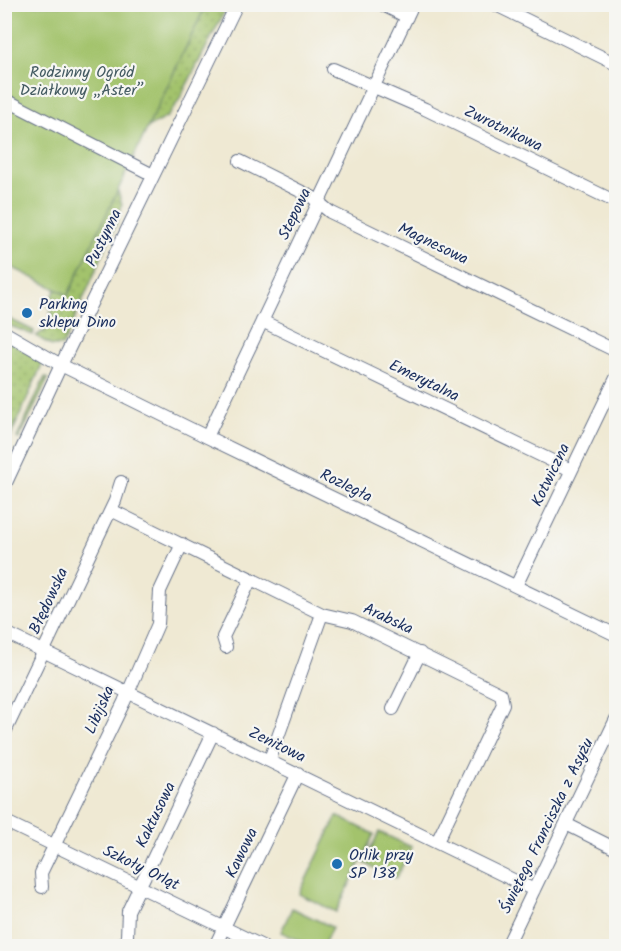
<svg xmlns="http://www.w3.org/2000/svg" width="621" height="951" font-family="Kalam,sans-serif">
  <defs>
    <pattern id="grass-dots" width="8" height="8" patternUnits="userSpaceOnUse" patternTransform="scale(1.5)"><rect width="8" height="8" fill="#a3c36c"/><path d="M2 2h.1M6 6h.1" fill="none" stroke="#849f5c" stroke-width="1.8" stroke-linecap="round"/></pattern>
    <pattern id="park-tufts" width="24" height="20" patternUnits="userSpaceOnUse" patternTransform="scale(1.5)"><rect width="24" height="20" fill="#a3c36c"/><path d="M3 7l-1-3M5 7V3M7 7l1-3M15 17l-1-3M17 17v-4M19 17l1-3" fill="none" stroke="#849f5c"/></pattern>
  </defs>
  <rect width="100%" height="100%" fill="#f6f6f2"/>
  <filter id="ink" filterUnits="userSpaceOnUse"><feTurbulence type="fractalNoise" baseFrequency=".0167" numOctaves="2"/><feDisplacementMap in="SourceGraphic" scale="12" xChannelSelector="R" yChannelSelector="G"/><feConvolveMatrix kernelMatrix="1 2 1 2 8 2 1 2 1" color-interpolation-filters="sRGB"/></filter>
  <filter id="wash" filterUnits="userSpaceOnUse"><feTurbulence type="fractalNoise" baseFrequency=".008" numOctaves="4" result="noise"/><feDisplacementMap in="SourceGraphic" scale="24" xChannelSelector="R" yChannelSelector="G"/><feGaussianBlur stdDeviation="1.35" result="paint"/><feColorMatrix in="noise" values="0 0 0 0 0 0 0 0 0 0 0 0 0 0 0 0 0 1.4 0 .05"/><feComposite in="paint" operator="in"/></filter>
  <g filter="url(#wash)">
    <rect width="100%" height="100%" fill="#efe9d3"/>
    <path fill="url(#grass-dots)" stroke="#5f7965" stroke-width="1.5" d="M206,5H228L178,102L167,117L147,128Z
      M117,188L122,205L117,222L65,341L62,346H52L36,336L47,329L54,315L50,313L53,309L48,306L56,289L68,295Z
      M5,317L34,331L33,335L5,324Z
      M4,338L43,362L7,445L4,443Z
      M45,377L48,379L19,439L17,438Z"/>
    <path fill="url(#park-tufts)" stroke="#5f7965" stroke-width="1.5" d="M379,832L412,847L396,878L364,863Z"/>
    <path fill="#a3c36c" stroke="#5f7965" stroke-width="1.5" d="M4,5H206L68,295L5,264Z
      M337,816L374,834L336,912L299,894Z
      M292,908L332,927L323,946H311L281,932Z"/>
  </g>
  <g filter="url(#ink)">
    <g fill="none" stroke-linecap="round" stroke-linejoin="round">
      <defs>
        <path id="minor" d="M381,4L407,17
          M494,4L616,64
          M333,69L425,109L616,202
          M4,99L153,175
          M240,161L312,197L330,212L616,351
          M262,321L571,470
          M4,332L61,365L207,437L616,635
          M207,437L413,4
          M4,487L61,365L237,4
          M111,510L322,614L352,621L501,694L503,704L437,842
          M516,586L616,378
          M4,632L534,890
          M226,647L223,637L251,579
          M393,709L420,653
          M4,734L115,501L121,482
          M270,759L322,614
          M4,821L262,946
          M566,824L616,849
          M42,887L41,873L124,702L158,624L160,591L182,544
          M124,946L127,937L128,911L213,733
          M215,946L298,773
          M507,946L616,719"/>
      </defs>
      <use href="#minor" stroke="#657087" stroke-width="14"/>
      <use href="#minor" stroke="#fff" stroke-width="12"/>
    </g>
  </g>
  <g fill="#1f6fb2" stroke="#f6f6f2" stroke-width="2">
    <circle cx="27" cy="313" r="6"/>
    <circle cx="337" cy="864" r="6"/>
  </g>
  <g text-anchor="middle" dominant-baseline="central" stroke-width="4.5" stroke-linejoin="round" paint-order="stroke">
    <g font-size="16" fill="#445b62" stroke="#f6f6f2">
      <text x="82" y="72">Rodzinny Ogród<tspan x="82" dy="18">Działkowy „Aster”</tspan></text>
    </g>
    <g font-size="16" fill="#1b2f5e" stroke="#f6f6f2">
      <text transform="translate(503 129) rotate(26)">Zwrotnikowa</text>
      <text transform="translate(295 214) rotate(-64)">Stepowa</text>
      <text transform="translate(104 238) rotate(-64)">Pustynna</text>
      <text transform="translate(433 244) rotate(26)">Magnesowa</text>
      <text transform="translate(424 381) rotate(26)">Emerytalna</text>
      <text transform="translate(551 475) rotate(-64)">Kotwiczna</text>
      <text transform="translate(346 486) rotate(26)">Rozległa</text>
      <text transform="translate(49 601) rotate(-65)">Błędowska</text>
      <text transform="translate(388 619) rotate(25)">Arabska</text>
      <text transform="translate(100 710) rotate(-66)">Libijska</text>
      <text transform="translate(277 745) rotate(26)">Zenitowa</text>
      <text transform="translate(156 815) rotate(-64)">Kaktusowa</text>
      <text transform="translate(547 826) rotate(-64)">Świętego Franciszka z Asyżu</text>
      <text transform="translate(242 853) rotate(-64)">Kawowa</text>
      <text transform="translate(141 868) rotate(26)">Szkoły Orląt</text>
    </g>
    <g font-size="16" fill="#1b2f5e" stroke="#f6f6f2" text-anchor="start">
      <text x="39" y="304">Parking<tspan x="39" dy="18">sklepu Dino</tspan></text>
      <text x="349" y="855">Orlik przy<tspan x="349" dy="18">SP 138</tspan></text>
    </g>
  </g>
  <rect width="621" height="951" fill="none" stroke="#f6f6f2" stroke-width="24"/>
</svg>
